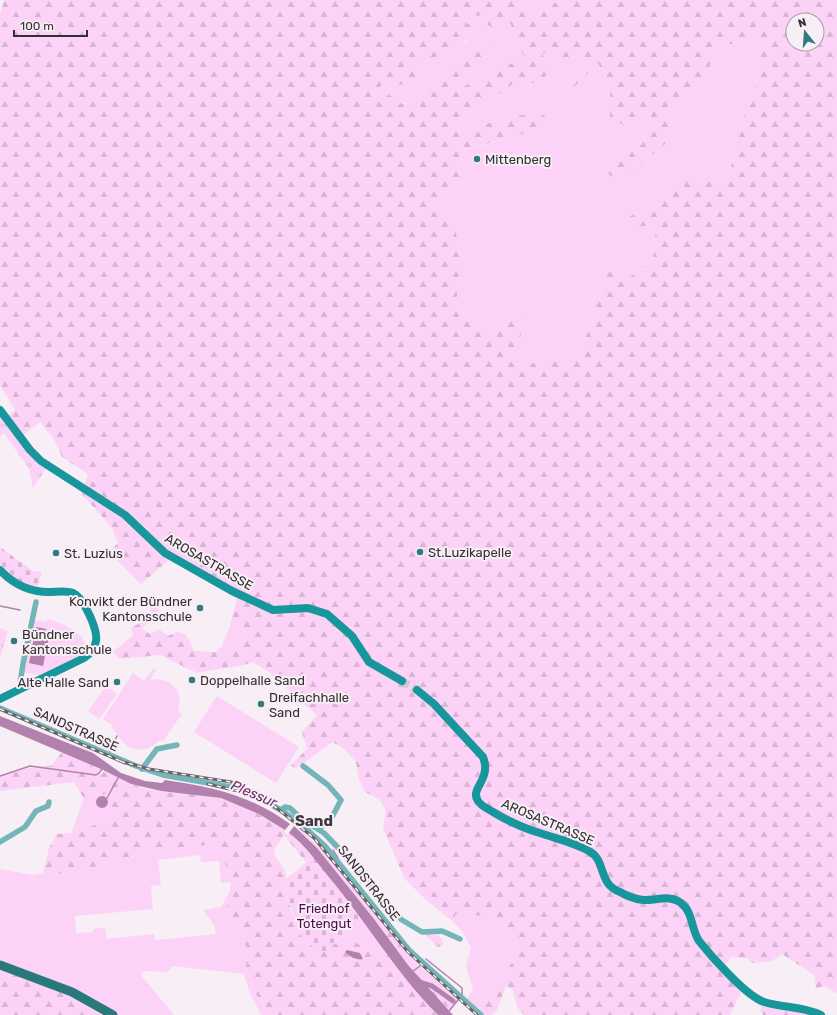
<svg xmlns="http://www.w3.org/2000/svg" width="837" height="1015" font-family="Rubik,sans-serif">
  <defs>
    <pattern id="forest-firs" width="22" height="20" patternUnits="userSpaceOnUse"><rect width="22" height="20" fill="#fcd3f7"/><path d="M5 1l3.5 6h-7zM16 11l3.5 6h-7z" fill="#d8b5d4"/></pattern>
    <pattern id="cemetery-stones" width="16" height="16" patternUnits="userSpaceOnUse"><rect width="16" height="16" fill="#fcd3f7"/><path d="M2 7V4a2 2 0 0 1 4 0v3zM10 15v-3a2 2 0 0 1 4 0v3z" fill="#d8b5d4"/></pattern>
    <pattern id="park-tufts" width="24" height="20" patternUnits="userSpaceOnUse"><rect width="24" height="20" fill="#fcd3f7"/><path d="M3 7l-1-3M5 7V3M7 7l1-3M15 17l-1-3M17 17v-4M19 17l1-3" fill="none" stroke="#d8b5d4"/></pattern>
  </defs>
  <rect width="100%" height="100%" fill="#f7eef6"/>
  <path fill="#fcd3f7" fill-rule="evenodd" d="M143,0H157L156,3L138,13Z
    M531,0H559L531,20L528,8Z
    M493,6L496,10L483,22L510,23L513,29L503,34L513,41L526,57L444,96L450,85L470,67L475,70L485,64L483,58L504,49L462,60L427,90L415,103L381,104L372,91L383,85L389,78L467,42L458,20L462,12Z
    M757,40L759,76L743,119L726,187L663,191L643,209L629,217L655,225C656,259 656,260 627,279L607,271L590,328L574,360L546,357L527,366L507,361L520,338L487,329L456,307V290L436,206L468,178L459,152L499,141L549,119L540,113H531L464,129L455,127L473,106L486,103L513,84L537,83L542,52L550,54L554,57L591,58L587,67L575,74L598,63L610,86L651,113L650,125L642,144L601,163L665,144L673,111L683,92L702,85L714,55L717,44H736Z
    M48,619C60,623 91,634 85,652L42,676L23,672L33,624L36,620L45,622Z
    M230,626L246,630L242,645L221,648Z
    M154,668L156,670L150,680C169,676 185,690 178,711L182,714L163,741L160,740C150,751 134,754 123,742C118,737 117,732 111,727L112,725L103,719L133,673L144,681Z
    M106,686L117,694L99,719L88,711Z
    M217,696L299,747L276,783L194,732Z
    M86,793L110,795V820L71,833Z
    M295,824L325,853L387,929L383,932L317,848L294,826Z
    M206,845L220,848L227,868L236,880L235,888L226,908L229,917L241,925L247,953L246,967L253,990L271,1015H261L249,991L244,974L173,966L167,972L143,971L141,975L174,1015H104L0,969V869L32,875L43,873L70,874L151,851ZM200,855L201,862L219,861L221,883L231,882L230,891L221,907L203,910L214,925L216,934L155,940L154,934L107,939L105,927L93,929V932L76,933L75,916L153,909L151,886L161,885L158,860Z
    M458,910L502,920L516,939L518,953L487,1001L475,1000L470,1005L465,1001L473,989L466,967L471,948L463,932L452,921Z
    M364,920L387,954L342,938Z"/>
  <path fill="url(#forest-firs)" fill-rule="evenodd" d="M4,0H143L139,12L148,9L151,4L156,3L157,0H531L528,8L531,19L559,0H837V993L823,986L816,989L814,975L782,954L772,961L752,963L747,958L731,957L724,967L743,988L730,1015H524L517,1007L513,990L506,986L497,1010L492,1015H481L470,1005L475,1000L487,1001L518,953L516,939L502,921L458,911L452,921L425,899L404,878L383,828L386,811L380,800L365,792L359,779L356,762L344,749L333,742L295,769L291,765L307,749L302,732L317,715L269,672L253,662C235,669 216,668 197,673L160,655L120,659L113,652L133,635L131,628L152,616L149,604L160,610L142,629L150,634L159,629L168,636L176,632L186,634L194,651L215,652L219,648L242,645L246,630L230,626L238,595L170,559L141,584L109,552L118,543L112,528L82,494L88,474L62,457L54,439L40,422L21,437L7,417L15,410L0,385V14ZM493,6L496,10L483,22L493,28L500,29L506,23H510L513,29L503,34L513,41L525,57L444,96L450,85L470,68L475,70L485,64L483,58L504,49L503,44C468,50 438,77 415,103L402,104L388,94L381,104L372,91L383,85L389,78L398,85L415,82L422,78L417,65C438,55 465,48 479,28L459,20L462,12L479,16ZM793,20H817V44H793ZM757,40L759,76L743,119L726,187L692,177L663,191L643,209L629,217L633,227L655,225C656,259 656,260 627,279L607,271L590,328L574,360L546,357L527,366L507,361L520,338L526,316L487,329L456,307L460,258L455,227L436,206L468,178L459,152L538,129L549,119L540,113H531L464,129L455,127L473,107L486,103L513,84L537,83L549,73L542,53L550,54L553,57L591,58L587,67L575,74L572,89L598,63L610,86V118L626,126L651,114L650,125L642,144L601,163L604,172L621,181L665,144L673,111L683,92L702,85L714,55L717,44H736Z
    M62,752L99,769L98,772L102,774L104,771C124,782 144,790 167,792C183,794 198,793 213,797C240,802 263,815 285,830L284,832L287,835L289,833L291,834L313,857L306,862L284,835C263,862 282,854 286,876C287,882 285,888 286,894C289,907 296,917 297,930L324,952L342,938L387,954L438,1015H271L253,990L246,967L247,953L241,925L229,917L226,908L235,888L236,880L227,868L220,848L206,845L151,851L70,874L43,873L49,848L57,834L71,833L110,820V795L87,793L84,799L74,782L0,791V776L29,768L51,766Z
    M387,929L413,960L458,1000L450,1010C424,987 403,960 383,932Z
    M0,969L76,998L104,1015H0Z
    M763,1002L821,1015H763L760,1010Z"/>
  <path fill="url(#cemetery-stones)" d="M0,547L33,571L42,572L38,587L21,583L2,566L0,564Z
    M313,857L364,920L324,952L308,944L297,930L295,917L286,895V879Z"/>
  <path fill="url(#park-tufts)" d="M0,410L48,466L33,488L29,469L4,433L0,435Z
    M0,628L8,631L0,658Z
    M437,931L444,944L438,948L424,933Z"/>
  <path fill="#b381ae" d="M36,627L46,629L45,636L49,637L43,666L29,663Z
    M0,716L93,753L121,773L145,781L162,783L165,780C213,787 250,795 290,824L285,830L259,814L221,798L161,791L131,784L103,770L0,726Z
    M96 802a6 6 0 1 1 12 0a6 6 0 1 1-12 0Z
    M294,826L317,848L374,919L408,965L453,1015H438C396,973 366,921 328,876C316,861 304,844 289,833Z
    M347,950L360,953L363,959C358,961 348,956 345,952Z"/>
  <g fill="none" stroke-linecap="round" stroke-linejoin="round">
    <path stroke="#b381ae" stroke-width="1.5" d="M0,606L20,610
      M109,753L117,736
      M0,776L30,766L96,775L99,773L102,769
      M107,798L118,778
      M333,850L338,858
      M426,959L462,988V995
      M412,972L420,966
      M449,1011L458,1000"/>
    <path stroke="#b381ae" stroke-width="5" d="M416,981L432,986L453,1001"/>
    <path stroke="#d0c8cf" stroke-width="8" stroke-dasharray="8 4" stroke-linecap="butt" d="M402,681L417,690"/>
    <path stroke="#74b5b8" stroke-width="5.5" d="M19,690L23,664L36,602
      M0,708L136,766L163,775L231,787L260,799L281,810L300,823L325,846L409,950L481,1015
      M303,766L328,785L341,800L332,817L319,829
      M142,769L157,749L177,745
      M281,810L285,807L290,808L304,821L324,833L345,855L380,899L402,920L422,932L442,931L460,939
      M0,842L25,827L36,811L48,806L49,802"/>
    <path stroke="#17969c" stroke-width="8" d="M0,410L30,450L41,461L125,515L165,553L232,591L273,610L308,608L327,614L352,636L369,662L402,681
      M0,570C13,584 29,592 49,592C57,592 65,590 73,593C84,598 98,630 96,641C95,649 90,654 84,658L0,699
      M417,690L434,704L483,757C492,780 469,789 478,801C481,806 488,809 493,812C508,821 525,829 543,834C558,839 575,843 589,851C607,861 597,883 620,892C627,896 635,899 643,900C655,901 670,894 681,903C693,912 691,929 699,941C711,956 746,996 764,1002C783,1008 803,1006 821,1015"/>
    <path stroke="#29787c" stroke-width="9" d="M0,965L72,992L113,1015"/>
    <defs>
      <path id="rail" d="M0,709L125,763
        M120,761L149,769L231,782L258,793L314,838L408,952L477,1015
        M208,784L238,791L261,801"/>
    </defs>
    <use href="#rail" stroke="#686367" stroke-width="3"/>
    <use href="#rail" stroke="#f7eef6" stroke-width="1.5" stroke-dasharray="4.5" stroke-linecap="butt"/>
  </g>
  <g fill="#317a7e" stroke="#f7eef6" stroke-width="1.5">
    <circle cx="477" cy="159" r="4"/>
    <circle cx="420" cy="552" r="4"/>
    <circle cx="56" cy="553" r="4"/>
    <circle cx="200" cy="608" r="4"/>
    <circle cx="14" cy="641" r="4"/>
    <circle cx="192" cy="680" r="4"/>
    <circle cx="117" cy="682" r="4"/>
    <circle cx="261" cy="704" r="4"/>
  </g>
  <g text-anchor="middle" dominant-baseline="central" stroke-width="4" stroke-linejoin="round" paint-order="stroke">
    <g font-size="13" fill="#332f32" stroke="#f7eef6" text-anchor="start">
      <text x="485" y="159">Mittenberg</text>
      <text x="428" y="552">St.Luzikapelle</text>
      <text x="64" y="553">St. Luzius</text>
      <text x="192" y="601" text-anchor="end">Konvikt der Bündner<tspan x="192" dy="15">Kantonsschule</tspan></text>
      <text x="22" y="634">Bündner<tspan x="22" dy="15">Kantonsschule</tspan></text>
      <text x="200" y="680">Doppelhalle Sand</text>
      <text x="109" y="682" text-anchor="end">Alte Halle Sand</text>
      <text x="269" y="697">Dreifachhalle<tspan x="269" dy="15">Sand</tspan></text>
    </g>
    <g font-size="13" fill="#332f32" stroke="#f7eef6">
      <text transform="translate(209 562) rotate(30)">AROSASTRASSE</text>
      <text transform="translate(76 729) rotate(24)">SANDSTRASSE</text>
      <text transform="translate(548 822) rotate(23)">AROSASTRASSE</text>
      <text transform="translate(369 883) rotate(52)">SANDSTRASSE</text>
    </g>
    <g font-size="13" fill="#4c0e49" stroke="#f7eef6">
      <text x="324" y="908">Friedhof<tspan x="324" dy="15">Totengut</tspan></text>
    </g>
    <g font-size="14" font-style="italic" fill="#6c2e68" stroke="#f7eef6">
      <text transform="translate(254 794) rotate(23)">Plessur</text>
    </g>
    <g font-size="15" font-weight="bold" fill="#3d363c" stroke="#f7eef6">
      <text x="314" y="821">Sand</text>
    </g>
  </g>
  <g transform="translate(805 32) rotate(343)"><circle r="19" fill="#f7eef6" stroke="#a9a2a8"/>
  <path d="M0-3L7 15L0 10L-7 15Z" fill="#317a7e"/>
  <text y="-6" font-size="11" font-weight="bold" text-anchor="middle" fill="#332f32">N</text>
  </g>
  <path d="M14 30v6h73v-6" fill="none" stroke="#332f32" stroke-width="2"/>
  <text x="20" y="30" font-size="12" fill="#332f32" stroke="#f7eef6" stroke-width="3" paint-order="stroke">100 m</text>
</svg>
